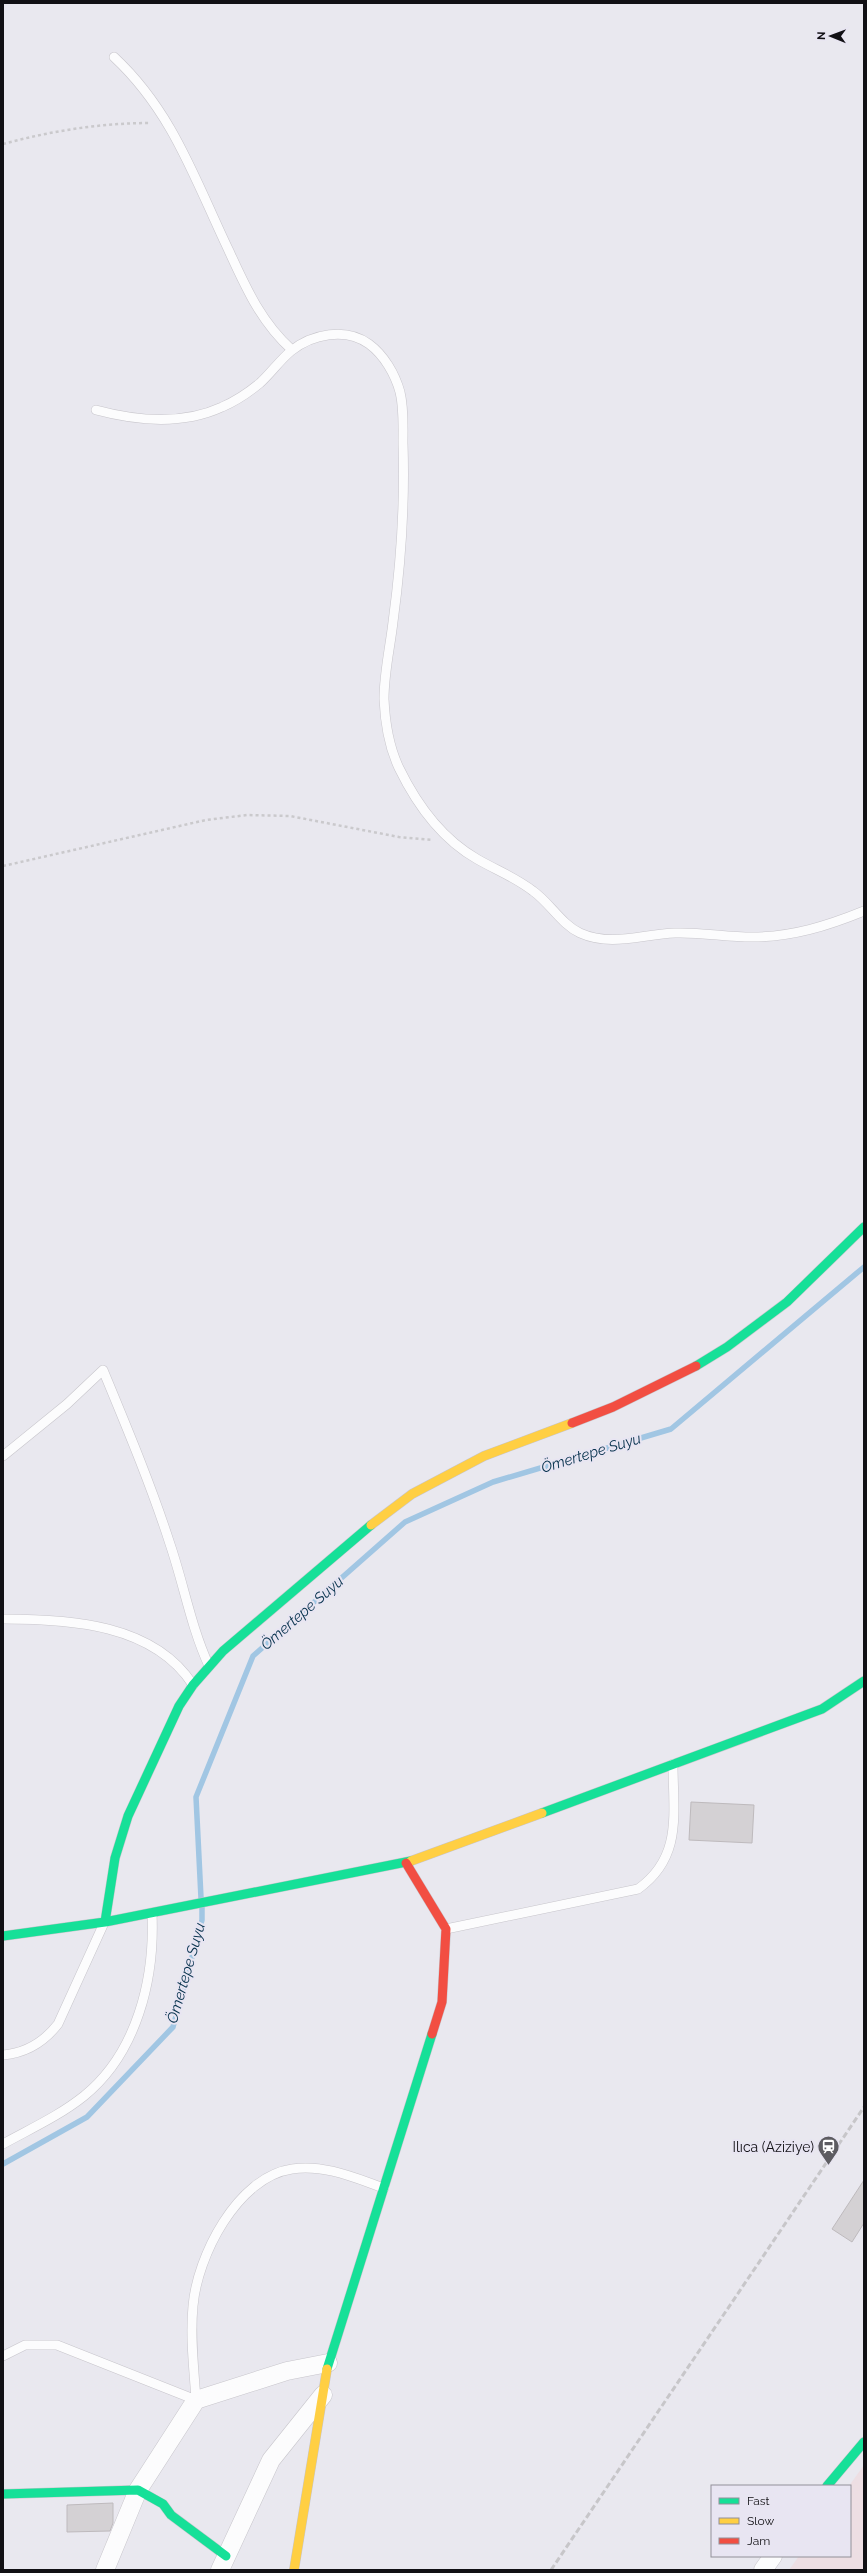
<svg xmlns="http://www.w3.org/2000/svg" width="867" height="2573" font-family="Raleway,sans-serif">
  <rect width="100%" height="100%" fill="#e9e8ef"/>
  <path fill="#eddee3" d="M864,2465V2570H789L799,2556H850L849,2486Z"/>
  <g fill="none" stroke-linecap="round" stroke-linejoin="round">
    <path stroke="#a1c6e3" stroke-width="5.5" d="M201,1898L196,1797L253,1656L405,1522L493,1482L671,1429L864,1267
      M3,2164L87,2117L173,2027L202,1920V1908"/>
  </g>
  <path fill="#d4d1d4" stroke="#bebabd" d="M691,1802L754,1805L752,1843L689,1840Z
    M864,2180V2223L852,2242L832,2229Z
    M113,2503V2523L110,2531L67,2532V2505Z"/>
  <g fill="none" stroke-linecap="round" stroke-linejoin="round">
    <defs>
      <path id="lane" d="M114,57C173,112 195,180 229,251C246,288 261,322 292,350
        M96,410C137,421 183,425 222,407C236,401 248,393 260,383C271,373 280,360 291,351C312,334 346,327 369,344C384,355 395,374 400,392C404,408 403,426 403,443C405,503 401,563 393,622C390,648 384,673 384,699C385,722 389,747 399,768C416,803 442,839 477,859C496,870 515,877 533,891C550,903 561,924 580,933C611,947 643,934 675,933C701,932 726,937 752,937C792,937 827,926 864,911
        M3,1456L67,1404L103,1370C127,1428 151,1485 170,1544C184,1585 191,1627 209,1666
        M3,1619C70,1619 154,1624 193,1685
        M446,1929L638,1889C683,1857 673,1813 673,1764
        M3,2055C26,2053 44,2042 58,2024L104,1923
        M3,2144C30,2129 59,2116 84,2096C137,2053 155,1979 152,1913
        M3,2356L25,2345H57L196,2400C194,2369 190,2337 193,2306C197,2257 237,2177 292,2169C324,2164 355,2178 384,2188"/>
      <path id="street" d="M105,2570L138,2490L196,2400L287,2371L328,2363
        M220,2570L271,2460L323,2395
        M763,2570L773,2556"/>
      <path id="fast" d="M696,1366L727,1347L787,1302L864,1227
        M542,1813L822,1709L864,1681
        M105,1922L115,1858L128,1816L179,1706L193,1685L223,1651L371,1525
        M3,1936L105,1922L411,1861
        M327,2369L432,2034
        M827,2486L864,2442
        M3,2494L138,2490L163,2504L171,2515L226,2556"/>
      <path id="slow" d="M371,1525L412,1494L484,1456L572,1423
        M411,1861L542,1813
        M294,2570L327,2369"/>
      <path id="jam" d="M572,1423L613,1407L696,1366
        M406,1863L446,1929L442,2002L432,2034"/>
    </defs>
    <use href="#lane" stroke="#c7c5cb" stroke-width="10"/>
    <use href="#street" stroke="#c7c5cb" stroke-width="19"/>
    <use href="#fast" stroke="#c7c5cb" stroke-width="10"/>
    <use href="#slow" stroke="#c7c5cb" stroke-width="10"/>
    <use href="#jam" stroke="#c7c5cb" stroke-width="10"/>
    <path stroke="#cac9cc" stroke-width="2.5" stroke-dasharray="3 3" stroke-linecap="butt" d="M3,144C51,131 100,123 151,123
      M3,866L206,820L247,815L290,816L399,837L432,840"/>
    <use href="#lane" stroke="#fcfcfd" stroke-width="9"/>
    <use href="#street" stroke="#fcfcfd" stroke-width="18"/>
    <use href="#fast" stroke="#16e098" stroke-width="9"/>
    <use href="#slow" stroke="#ffcf43" stroke-width="9"/>
    <use href="#jam" stroke="#f24e42" stroke-width="9"/>
    <path stroke="#c7c6c9" stroke-width="3" stroke-dasharray="6 3" stroke-linecap="butt" d="M551,2570L864,2107"/>
  </g>
  <defs>
    <symbol id="station-pin" viewBox="-11 -11 22 30"><path d="M0 17L-7.5 6A9.5 9.5 0 1 1 7.5 6Z" fill="#5d5c61" stroke="#e8e5f2"/><path d="M-3-6H3Q5-6 5-4V2Q5 4 3 4L4.5 6H3L1.5 4h-3L-3 6H-4.5L-3 4Q-5 4-5 2V-4Q-5-6-3-6ZM-3.5-4v3h7v-3ZM-3.5 1v1.5H-2V1ZM2 1v1.5H3.5V1Z" fill="#fff"/></symbol>
  </defs>
  <g fill-rule="evenodd">
    <use href="#station-pin" x="816" y="2134" width="25" height="34"/>
  </g>
  <g text-anchor="middle" dominant-baseline="central" stroke-width="4" stroke-linejoin="round" paint-order="stroke">
    <g font-size="14" fill="#111014" stroke="#e8e5f2" text-anchor="end">
      <text x="814" y="2147">Ilıca (Aziziye)</text>
    </g>
    <g font-size="15" font-style="italic" fill="#07324d" stroke="#e8e5f2">
      <text transform="translate(591 1453) rotate(-17)">Ömertepe Suyu</text>
      <text transform="translate(302 1613) rotate(-41)">Ömertepe Suyu</text>
      <text transform="translate(186 1973) rotate(-74)">Ömertepe Suyu</text>
    </g>
  </g>
  <rect width="867" height="2573" fill="none" stroke="#111014" stroke-width="8"/>
  <rect x="711" y="2485" width="140" height="72" fill="#e8e5f2" stroke="#929099"/>
  <rect x="719" y="2498" width="20" height="6" fill="#16e098" stroke="#929099"/>
  <text x="747" y="2505" font-size="12" fill="#111014">Fast</text>
  <rect x="719" y="2518" width="20" height="6" fill="#ffcf43" stroke="#929099"/>
  <text x="747" y="2525" font-size="12" fill="#111014">Slow</text>
  <rect x="719" y="2538" width="20" height="6" fill="#f24e42" stroke="#929099"/>
  <text x="747" y="2545" font-size="12" fill="#111014">Jam</text>
  <g transform="translate(831 36) rotate(271)" stroke="#e8e5f2" stroke-width="3" paint-order="stroke">
  <path d="M0-3L7 15L0 10L-7 15Z" fill="#111014"/>
  <text y="-6" font-size="11" font-weight="bold" text-anchor="middle" fill="#111014">N</text>
  </g>
</svg>
